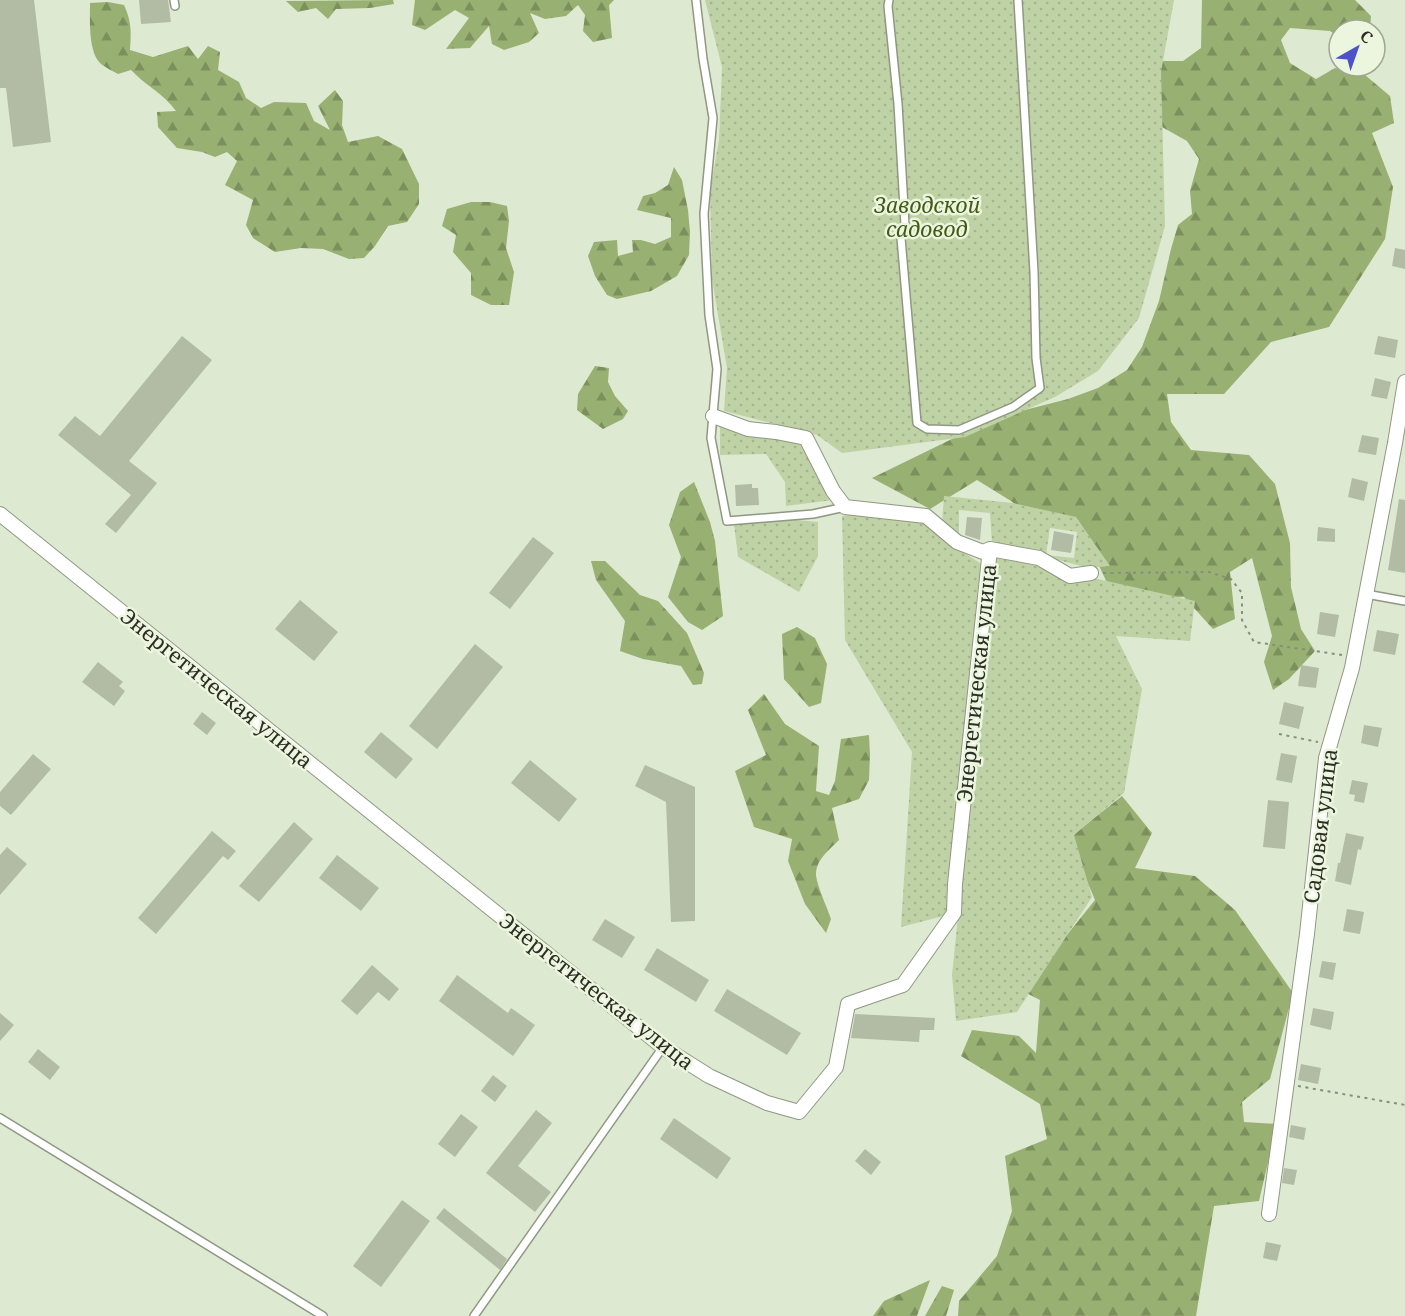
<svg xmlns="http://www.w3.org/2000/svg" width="1405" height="1316" font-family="'Noto Serif',serif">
  <defs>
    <pattern id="forest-firs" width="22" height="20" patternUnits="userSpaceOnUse" patternTransform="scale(1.5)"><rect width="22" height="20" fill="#98b072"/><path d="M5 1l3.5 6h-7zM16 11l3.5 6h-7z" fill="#7c905d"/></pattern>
    <pattern id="garden-dots" width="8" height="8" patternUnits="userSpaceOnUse" patternTransform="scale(1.5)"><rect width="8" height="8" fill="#bfd2a5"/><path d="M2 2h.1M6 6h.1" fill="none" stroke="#a4b58e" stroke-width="1.8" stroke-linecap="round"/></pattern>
  </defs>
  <rect width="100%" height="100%" fill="#dee9d1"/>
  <path fill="url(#forest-firs)" d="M393,0L394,4L370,8L336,9L328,19L316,8L298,12L286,1Z
    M415,0H614L609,5L612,38L593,42L583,31L585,15L578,5L566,16L545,19L530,13L539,33L529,42L504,50L492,44L489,26L470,48L446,49L469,18L455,10L425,30L412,25Z
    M1202,0H1355L1371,16L1370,30H1339V37L1330,31L1290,28L1281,40L1290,63L1316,79L1335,68L1365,75L1390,96L1394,123L1372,133L1393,187L1385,239L1329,327L1271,342L1224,394H1167L1171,422L1191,450L1249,455L1275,484L1290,543L1291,587L1301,629L1315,651L1289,679L1273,690L1264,662L1272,636L1252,558L1230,572L1235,619L1213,629L1184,597L1143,599L1108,585L1078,520L1036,521L1011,501L977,480L930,509L872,478L997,417L1068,399L1098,388L1127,370L1142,347L1159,301L1171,249L1178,225L1192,214L1190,191L1199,159L1187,141L1162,127L1146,84L1162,61H1183L1201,48Z
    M108,2L124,5C132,23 131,32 130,50L153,57L188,46L198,59L208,46L220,52L218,70L239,82L246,98L261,108L274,102L306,103L314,121L330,130L318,106L335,90L343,101L342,125L348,142L378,136L402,149L419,184V204L407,222L388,226L375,246L364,258L349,259L323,249L301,248L275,252L253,238L246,225L253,200L225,185L237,161L227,152L215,157L202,152L177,148L158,127L157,112L176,111C163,93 146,86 131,70L118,74C113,71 106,68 101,64C88,52 90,20 90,3Z
    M674,167L682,180L688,210L690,232L689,255L677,276L651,291L617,299L607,295L595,276L588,256L594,242L617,240L618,256L633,252L632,240H641L655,244L671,237V218L637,210L643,196L655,193L668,185Z
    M471,202H490L507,206L509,221L506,248L514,272L509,305H491L471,295V273L453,252L456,235L442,226L447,209Z
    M595,366L609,368L608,382L615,396L628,411L623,419L603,429L577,410L578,394Z
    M694,482L710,522L715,541L723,616L702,630L688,622L668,597L681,557L669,525L680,492Z
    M591,561H605L640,595L658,601L687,633L704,673L702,684L693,685L681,666L643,659L620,651L625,621L596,580Z
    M797,627L815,638L827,664L821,703L809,707L784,679L782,634Z
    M764,694L785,724L819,746L816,791L829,795L835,781L841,739L869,735L870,755L869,780L859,799L832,808L839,840C830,849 817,859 816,872C815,882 828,909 831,919L826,933L805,904L788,861L792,839L754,827L735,771L766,755L748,710Z
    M1122,796L1152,833L1135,868L1195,876L1235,910L1293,993L1270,1079L1242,1102L1244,1122L1277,1124L1259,1201L1214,1206L1196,1316H958L959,1301L997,1256L1012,1211L1005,1156L1047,1139L1040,1104L961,1056L972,1030L1019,1036L1036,1053L1040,1000L1001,980L1062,941L1095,900L1069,838Z
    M930,1280L917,1316H873L884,1301Z
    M942,1286L954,1290L946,1316H925Z"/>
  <path fill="url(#garden-dots)" fill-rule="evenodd" d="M705,0H1174L1161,72L1165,226L1139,318L1098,371L1055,397L965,437L842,453L817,435L724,411L727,368L712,279L710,190L719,140L722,67Z
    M720,424L801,443L833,500L786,506L785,482L766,454L720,455Z
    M944,496L1013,503L1076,517L1110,566L1089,568L992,543L990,513L959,510V537L942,522ZM1050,528L1077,532L1074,558L1046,555Z
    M871,512L917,518L944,540L983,565L951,914L901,927L912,752L845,640L842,516Z
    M787,519L818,522V556L799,592L738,557L734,524Z
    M995,556L1050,566L1068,582L1098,579L1195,601L1190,641L1116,636L1142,689L1124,793L1074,835L1092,897L1017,1012L956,1021L952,975Z"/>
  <path fill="#b2bca5" d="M0,0H34L51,142L13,147L6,88H0Z
    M139,0H168L171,22L141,24Z
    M1395,248L1405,250V269L1392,266Z
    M182,336L212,360L129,461L157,483L116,533L105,524L131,495L58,435L75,416L100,436Z
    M1378,336L1398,340L1395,358L1374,354Z
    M1375,378L1391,382L1387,399L1371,396Z
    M1362,435L1379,438L1376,455L1358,452Z
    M1352,478L1368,482L1364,501L1348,497Z
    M752,484V488H758L759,505L736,506L735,485Z
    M1399,499L1405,500V573L1388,570Z
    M967,517L982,518L980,540L965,535Z
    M1318,527L1335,529V542L1317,541Z
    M1054,531L1074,535L1071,553L1051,550Z
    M533,537L554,553L510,609L489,593Z
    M300,600L338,632L314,661L275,629Z
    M1320,612L1339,615L1335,637L1317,634Z
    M1377,630L1399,634L1395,655L1373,651Z
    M475,644L503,667L437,749L409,726Z
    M98,662L123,682L119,686L125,691L114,706L82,682Z
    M1301,665L1319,668L1316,688L1298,686Z
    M1284,702L1304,707L1299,729L1279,724Z
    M202,712L216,723L207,735L193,724Z
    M1364,725L1382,728L1378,747L1361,743Z
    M381,732L413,759L396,779L364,752Z
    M1281,753L1297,756L1292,783L1276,780Z
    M33,754L51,769L11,815L0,806V792Z
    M530,760L577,799L559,822L511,783Z
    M645,765L695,787V921L671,922L666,802L635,786Z
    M1352,780L1368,783L1364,803L1354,801L1355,795L1349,794Z
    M1268,800L1289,802L1285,849L1263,847Z
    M294,822L313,839L259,902L239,886Z
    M212,831L236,851L228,860L223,856L156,934L138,918Z
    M1346,833L1364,837L1361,850L1358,849L1351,885L1335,881L1338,863H1340Z
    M7,847L27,864L0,895V855Z
    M337,855L379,888L361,911L319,878Z
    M1347,909L1364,912L1360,934L1343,931Z
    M605,919L635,937L622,958L592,940Z
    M657,948L709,980L696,1002L644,970Z
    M1322,961L1336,963L1333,980L1319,977Z
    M372,965L399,989L389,1001L378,992L357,1015L341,1001Z
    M457,975L508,1013L511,1008L535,1025L513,1056L439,1001Z
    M727,989L801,1033L787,1055L714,1011Z
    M1313,1008L1334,1012L1331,1030L1310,1025Z
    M0,1013L14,1025L0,1041Z
    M855,1014L935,1018L934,1030H920L919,1042L851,1038Z
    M38,1049L60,1067L50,1080L28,1062Z
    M1301,1064L1321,1068L1318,1084L1298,1080Z
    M493,1075L507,1086L495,1102L481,1091Z
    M536,1110L552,1123L518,1166L551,1192L535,1212L486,1173Z
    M461,1114L478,1127L455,1157L438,1144Z
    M674,1118L731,1158L717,1179L660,1139Z
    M1291,1125L1306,1128L1304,1140L1289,1137Z
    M865,1149L881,1162L871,1175L855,1161Z
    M1284,1168L1297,1170L1294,1185L1282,1183Z
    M402,1200L430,1221L381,1287L353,1266Z
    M444,1208L507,1259L500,1270L436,1218Z
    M1266,1242L1281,1245L1277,1261L1263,1258Z"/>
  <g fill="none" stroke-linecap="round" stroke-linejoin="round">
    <defs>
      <path id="service" d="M174,0L175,6
        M696,0L703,59L713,118L704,214L709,315L717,369L711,438L727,521L813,514L845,507
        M889,0L888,6L898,104L905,225L901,238L917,423L927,429L959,430L1013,407L1040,388L1036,358L1034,272L1018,0
        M1366,594L1405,601
        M0,1118L323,1316
        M474,1316L663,1047"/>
      <path id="minor" d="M713,416L748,429L776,432L806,438L833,491L845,507L926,516L957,542L983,552L990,549L1039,558L1070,576L1091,573
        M0,514L663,1047L709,1076L767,1103L799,1112L836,1067L848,1004L903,985L954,913L955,884L990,549
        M1269,1214L1307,934L1326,758L1352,668L1395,443L1405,382"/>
    </defs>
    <use href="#service" stroke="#8f9882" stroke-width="10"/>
    <use href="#minor" stroke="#8f9882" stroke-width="16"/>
    <path stroke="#868e7d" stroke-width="2" stroke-dasharray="3 4.5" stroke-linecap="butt" d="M1103,573L1209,572L1231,579L1242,593V620L1254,642L1342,655
      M1279,734L1318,742
      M1298,1086L1405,1105"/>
    <use href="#service" stroke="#fff" stroke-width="7"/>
    <use href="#minor" stroke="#fff" stroke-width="14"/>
  </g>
  <g text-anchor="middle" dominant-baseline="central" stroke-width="5" stroke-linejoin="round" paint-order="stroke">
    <g font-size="21" font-style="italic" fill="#445916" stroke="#ecf6de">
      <text x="927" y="205">Заводской<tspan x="927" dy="24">садовод</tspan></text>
    </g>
    <g font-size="21" fill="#2b2f26" stroke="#ecf6de">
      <text transform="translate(976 683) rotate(-84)">Энергетическая улица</text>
      <text transform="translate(217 688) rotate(39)">Энергетическая улица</text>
      <text transform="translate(1320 826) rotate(-83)">Садовая улица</text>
      <text transform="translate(597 991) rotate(38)">Энергетическая улица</text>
    </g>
  </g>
  <g transform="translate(1357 48) rotate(40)"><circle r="28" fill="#ecf6de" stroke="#9fa694" stroke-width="1.5"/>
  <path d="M0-4.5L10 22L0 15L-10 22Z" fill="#4d52c8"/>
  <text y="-9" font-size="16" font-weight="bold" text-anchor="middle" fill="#2b2f26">С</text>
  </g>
</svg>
